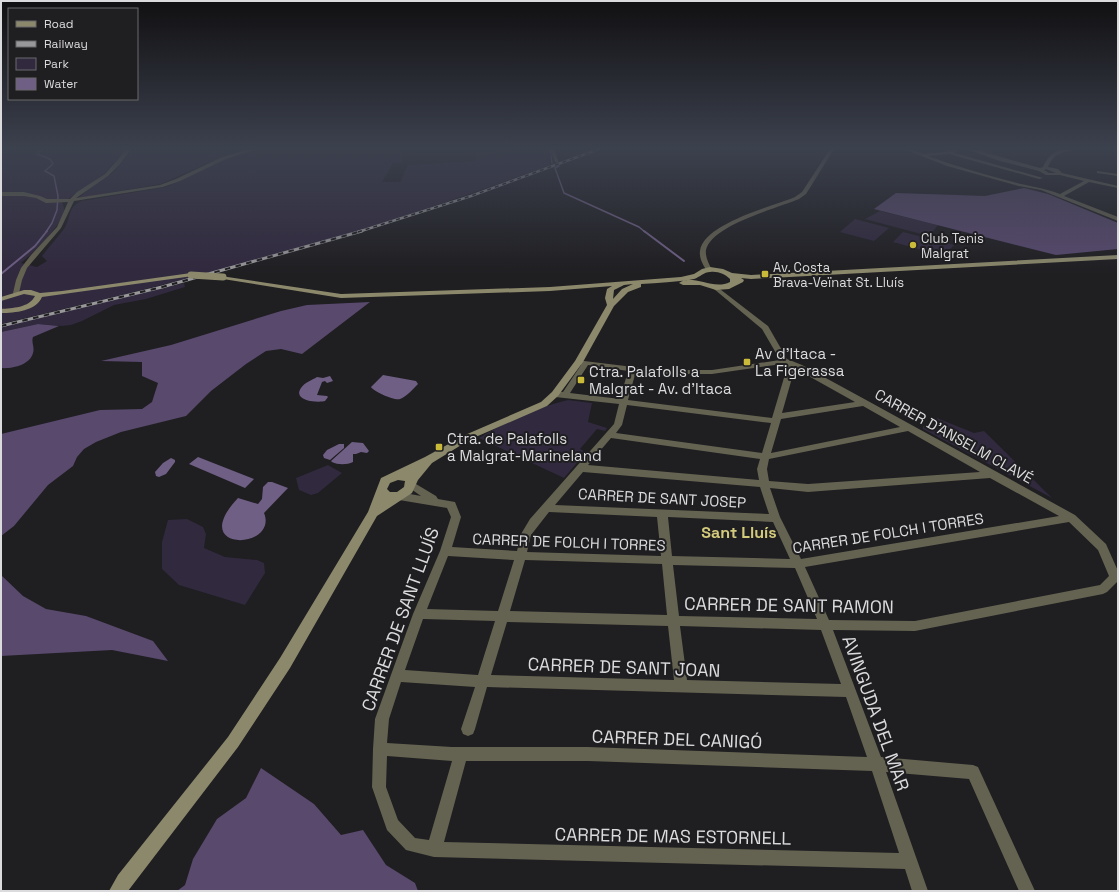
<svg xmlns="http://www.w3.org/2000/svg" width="1119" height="892" font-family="'Space Grotesk',sans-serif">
  <rect width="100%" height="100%" fill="#1f1e21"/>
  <path fill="#31293e" d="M1,149H126L104,174L68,199L61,200C62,203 64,207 64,209C64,224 32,254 21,263L37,267L47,261L42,256C49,247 57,238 64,229C72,217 66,208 82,201L166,187L235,155L261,149H401L403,163H393L382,182H400L408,165L476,161V154L489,152L488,149H548L550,165C479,191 408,216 335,238C225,271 113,297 1,324Z
    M133,149H247L225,155L161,184L78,198L89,189L114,172Z
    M880,211L938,225L929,236L865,219Z
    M855,219L889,228L874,241L840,232Z
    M903,232L954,245L944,256L893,242Z
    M184,283L185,287L146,299L114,305L82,321L71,325L62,326L38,324L1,332V327Z
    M568,400L592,403L588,422L607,428L605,431L597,429L580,449L586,452L564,478L479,438C503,423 541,406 568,400Z
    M937,418L974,433L984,431L1052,498L923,429V426L934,423Z
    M328,465L342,473L318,493L311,495L299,490L296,478Z
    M187,519L203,527L206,534L204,548L225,557L257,560L264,563L265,573L245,605L179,585L162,569V542L168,520Z"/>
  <path fill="#58496d" d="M1024,188L1048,194L1118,223V249L1056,255L874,209L896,193L985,196Z
    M370,302L302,354L281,349L266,351L246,364L211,391L186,416L121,432L96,442L84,449L77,457L73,466L48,485L14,526L1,536V434L100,410L142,409L152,402L158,383L142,376V362L101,361L171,345L281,311L307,305Z
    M38,324L59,326L33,337C31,343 35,347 33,353C30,365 12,369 1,368V332Z
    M1,575L23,596L46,609L86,616L153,641L168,661L112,650L1,656Z
    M261,768L314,804L341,835L363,830L386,865L415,883L418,891H177L185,885L193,859L217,819L246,798Z"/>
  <path fill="#6f5f85" d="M383,375L416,381L418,384C413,389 406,397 400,399C395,401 374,392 371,387Z
    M330,376L333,381L327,383L325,381L322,382L317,395L327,396L328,397L325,401C318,403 292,401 301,388C304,383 312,380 317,377L323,378Z
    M352,442L363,443L369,451L367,453L361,452L356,454H353V462C347,465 338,465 332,462L331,461Z
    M339,444H344V448L330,460L324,458L323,455L327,450Z
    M198,457L254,479L245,488L189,464Z
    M171,458L175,460V462L166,474L159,477L156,476L155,472L163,463Z
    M268,482H272L288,488L264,513C279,550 186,553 238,498L258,504L262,499L263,487Z"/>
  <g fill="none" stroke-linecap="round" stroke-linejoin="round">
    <path stroke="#6f5f85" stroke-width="1.5" d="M43,149L37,154L50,159L53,164L45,171L54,176L58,196L57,210L52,223L46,232
      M550,149L552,163
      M559,166L555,168L564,193L639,227L645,232"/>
    <path stroke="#6f5f85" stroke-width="2" d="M644,231L684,261
      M1,274L35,246L47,231"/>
    <path fill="#646250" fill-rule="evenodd" d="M127,149H131L120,164L108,176L76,198L160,185L176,179L222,157L250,149H257L226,159L180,181L163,187L74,201L61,228L27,268L22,280L19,293L14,294L13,293L16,280L21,268L31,255L57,227L68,202L46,203L36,198L24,196H1V192H24L40,196L47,199H70L77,192L105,174Z
      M550,149H554L559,163L555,162Z
      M830,149H834L806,194L799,199C778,208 711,225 706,250C705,257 709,264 712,270L707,271C703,265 699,258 700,251C703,224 773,206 795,197L802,192Z
      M904,149H910L923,154L955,151V153L1043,178L1039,179L949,154L928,156C958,167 990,176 1021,184C1035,187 1047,189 1060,194L1084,181L1060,175H1046L1039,171L1000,161L966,149H972L1040,168L1043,167C1050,152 1058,149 1074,149C1061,155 1055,151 1048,167L1058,169L1062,173L1118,186V188L1089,182L1064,196L1118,217V221L1041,190L1019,186L947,166ZM1046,169L1056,173H1049L1044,170Z
      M1097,171L1118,174V176L1097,173Z
      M716,286L768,326L787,359L802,365L868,401L1075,515L1106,544L1118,571V581L1107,592L1103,594L915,631L833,630L881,757L973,765L978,767L1035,891H1019L969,779L886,772L928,891H912L905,869L434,857L406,850L387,830L372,787L373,749L375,719L413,614L440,551L451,517L447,508L399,500L396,499L394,496L396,493L399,492L421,496L408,487L406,485L408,483L411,481L436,496L438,499L455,502L461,517L452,547L517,551L521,534L530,519L614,424L619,404L555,397L551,394L555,391L563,392L581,365L576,364V360L658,370H712L780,360L762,329L714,289V287ZM782,364L786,371L772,418L628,400L636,371L658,374H712ZM588,365L628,371L620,399L570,393ZM791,366L796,369L855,402L782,413L794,371ZM627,405L771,423L762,453L616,433L622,425ZM863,406L900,427L771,453L781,419ZM908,431L980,472L808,484L769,481L767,469L769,459ZM611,438L760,459L757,469L759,480L588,465ZM583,472L760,487L769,514L555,505ZM990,478L1059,516L801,559L780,517L770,488L808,492ZM549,512L657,517L661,556L527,552L531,535ZM668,517L773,522L790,559L672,556ZM1069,522L1098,550L1109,576L1100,585L915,621L829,620L805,567ZM448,556L514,560L498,611L427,609ZM525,560L662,564L667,615L510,611ZM673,565L795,568L817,619L679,616ZM423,619L495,621L478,675L405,670ZM507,622L668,626L674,680L491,675ZM680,626L821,630L841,684L687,680ZM401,682L475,687L461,729L463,734L468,736L473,734L475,729L487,687L846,697L867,757L588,747H452L387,743L389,719ZM387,756L452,761L429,840L415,838L398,820L386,787ZM466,761H588L872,771L899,853L444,842Z"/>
    <path fill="#8b886b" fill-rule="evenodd" d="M1118,255V259L751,279L741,278L744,280L743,282L729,289L716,290L700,285H683L679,283C692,273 713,291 730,282V279C725,274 718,271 710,272C704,272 700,277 694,279C676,282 658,283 641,284V287L628,292L614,306L583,362L558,396L547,406L471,439L432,463L418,480L412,493L377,516L290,668L238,747L128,891H109L118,875L228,737L280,658L368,512L381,478L425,457L465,435L541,402L552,392L575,361L607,305L605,298L607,289L612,286L550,291L341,298L223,279L221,278V276L341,294L550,287L681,277L694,274L702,269L710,267L723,269L732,273L751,275ZM633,284L622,289L613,299L614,290L624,285ZM398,480L405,481L404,487L397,492H390L387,489L390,483Z
      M191,273L195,275L193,276L42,297C36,311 15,313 1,313V309C12,308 29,308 35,296L24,294L1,301V297L24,290H31L40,293L62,291Z"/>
    <defs>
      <path id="rail-far1" d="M358,232L471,196L599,149"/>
      <path id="rail" d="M1,326L162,287L362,231"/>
    </defs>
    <use href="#rail-far1" stroke="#989799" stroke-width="2.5"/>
    <use href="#rail" stroke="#989799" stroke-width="3"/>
    <use href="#rail-far1" stroke="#1f1e21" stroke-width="1.5" stroke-dasharray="4" stroke-linecap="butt"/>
    <use href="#rail" stroke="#1f1e21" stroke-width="2" stroke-dasharray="5.5" stroke-linecap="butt"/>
    <path stroke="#8b886b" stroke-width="7" d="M191,275L223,277"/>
  </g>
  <linearGradient id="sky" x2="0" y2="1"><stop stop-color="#111012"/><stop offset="0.54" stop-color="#3c414e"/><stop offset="1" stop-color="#3c414e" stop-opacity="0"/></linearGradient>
  <rect width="1119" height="274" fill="url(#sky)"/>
  <g fill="#caba3a" stroke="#1f1e21" stroke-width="1.5">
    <circle cx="913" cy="245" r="4"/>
    <rect x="761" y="270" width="8" height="8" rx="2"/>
    <rect x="743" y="358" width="8" height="8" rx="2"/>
    <rect x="577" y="376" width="8" height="8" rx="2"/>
    <rect x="435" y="443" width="8" height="8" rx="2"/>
  </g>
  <g text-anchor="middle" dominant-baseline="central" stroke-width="4" stroke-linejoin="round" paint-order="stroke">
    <g font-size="13" fill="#dbdadc" stroke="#1f1e21" text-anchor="start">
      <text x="921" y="238">Club Tenis<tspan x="921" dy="15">Malgrat</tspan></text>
      <text x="773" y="267">Av. Costa<tspan x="773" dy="15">Brava-Veïnat St. Lluís</tspan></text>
    </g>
    <g font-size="15" fill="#dbdadc" stroke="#1f1e21" text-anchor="start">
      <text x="755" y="353">Av d'Itaca -<tspan x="755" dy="17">La Figerassa</tspan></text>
      <text x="589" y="371">Ctra. Palafolls a<tspan x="589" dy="17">Malgrat - Av. d'Itaca</tspan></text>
      <text x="447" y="438">Ctra. de Palafolls<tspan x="447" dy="17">a Malgrat-Marineland</tspan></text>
    </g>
    <g font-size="15" fill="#dbdadc" stroke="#1f1e21">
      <text transform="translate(954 436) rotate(29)">CARRER D'ANSELM CLAVÉ</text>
      <text transform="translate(662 498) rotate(3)">CARRER DE SANT JOSEP</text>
      <text transform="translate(888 533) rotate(-9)">CARRER DE FOLCH I TORRES</text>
      <text transform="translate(569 542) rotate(2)">CARRER DE FOLCH I TORRES</text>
    </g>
    <g font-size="16" font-weight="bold" fill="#d4ca7c" stroke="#1f1e21">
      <text x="739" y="532">Sant Lluís</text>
    </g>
    <g font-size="18" fill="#dbdadc" stroke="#1f1e21">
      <text transform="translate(789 605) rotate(1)">CARRER DE SANT RAMON</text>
      <text transform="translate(400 619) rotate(-70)">CARRER DE SANT LLUÍS</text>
      <text transform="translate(624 667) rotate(2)">CARRER DE SANT JOAN</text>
      <text transform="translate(876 713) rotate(70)">AVINGUDA DEL MAR</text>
      <text transform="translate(677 739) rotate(2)">CARRER DEL CANIGÓ</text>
      <text transform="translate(673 836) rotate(1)">CARRER DE MAS ESTORNELL</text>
    </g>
  </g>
  <rect width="1119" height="892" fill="none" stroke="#dbdadc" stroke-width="4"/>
  <rect x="8" y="8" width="130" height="92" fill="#1f1e21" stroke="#6a696c"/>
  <rect x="16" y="21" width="20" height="6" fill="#8b886b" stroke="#6a696c"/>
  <text x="44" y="28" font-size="12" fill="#dbdadc">Road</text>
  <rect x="16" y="41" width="20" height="6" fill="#989799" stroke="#6a696c"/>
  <text x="44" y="48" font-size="12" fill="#dbdadc">Railway</text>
  <rect x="16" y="58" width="20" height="12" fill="#31293e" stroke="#6a696c"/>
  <text x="44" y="68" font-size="12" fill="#dbdadc">Park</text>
  <rect x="16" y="78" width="20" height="12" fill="#6f5f85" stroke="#6a696c"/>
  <text x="44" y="88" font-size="12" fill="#dbdadc">Water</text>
</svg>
